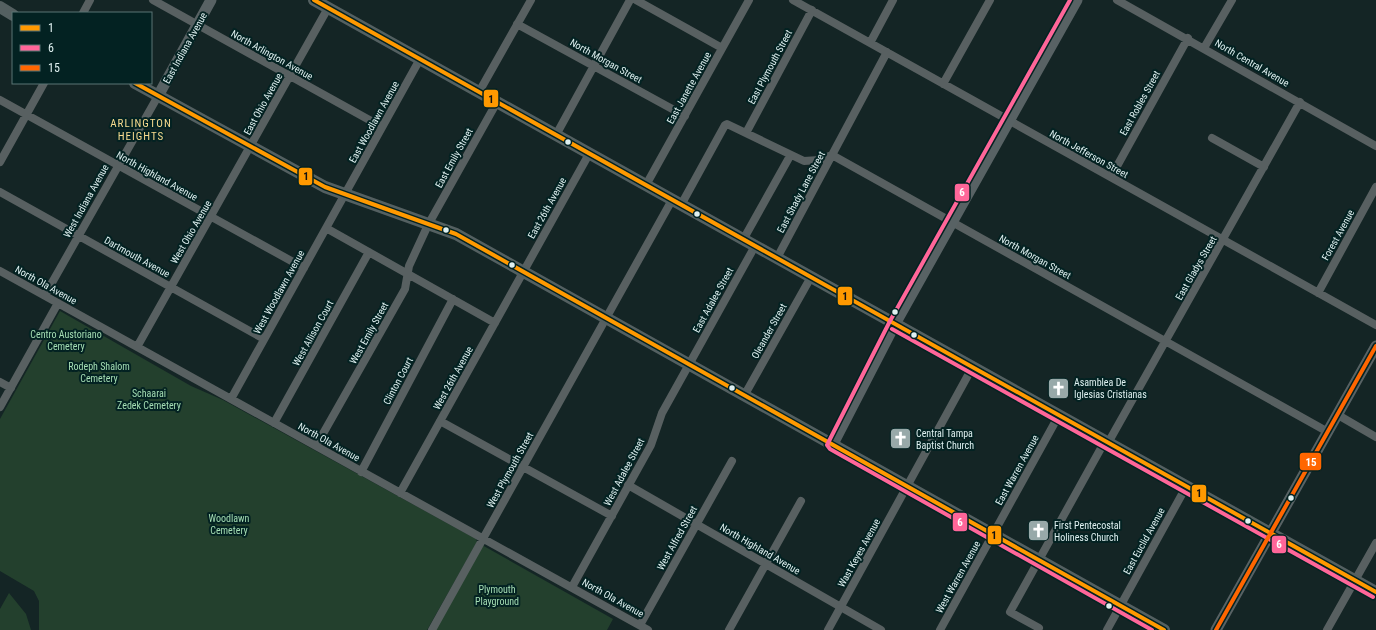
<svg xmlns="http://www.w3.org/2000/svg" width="1376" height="630" font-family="'Roboto Condensed',sans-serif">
  <rect width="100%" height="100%" fill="#142525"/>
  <path fill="#23402d" d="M60,311L191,386L223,400L476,539L477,542L427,630H39V601L34,591L0,571V419Z
    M482,545L613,619L607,630H435Z
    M9,593L26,614L31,630H0V609Z"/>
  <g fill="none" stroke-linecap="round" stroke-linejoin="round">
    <path stroke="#586061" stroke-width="8" d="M153,0L382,127
      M636,0L722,48
      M793,0L1376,325
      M1117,0L1376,146
      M83,13L90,0
      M517,24L685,116
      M870,43L893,0
      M1204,48L1232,0
      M943,84L990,0
      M479,92L531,0
      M0,100L304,268
      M746,133L812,10
      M556,135L630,0
      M1212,138L1264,167
      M832,155L1328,432
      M0,162L44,83
      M1111,177L1188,38
      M646,185L749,0
      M0,192L264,339
      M681,205L725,125L727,124L804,161L819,160L832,155
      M326,228L495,323
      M743,240L790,156
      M777,258L887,52
      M0,271L648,630
      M1318,293L1376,187
      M45,295L158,96
      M137,347L328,8
      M0,382L11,388
      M744,396L811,277
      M231,399L420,59
      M0,407L58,303
      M1338,415L1376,437
      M440,421L612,516
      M274,423L369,252
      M1108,443L1300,102
      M316,446L405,289L409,266L428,225L497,102
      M361,472L453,299
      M628,485L881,630
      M400,493L589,154
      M572,587L651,445L662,413L755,246
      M640,625L732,461
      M432,630L672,200
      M729,630L801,501
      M828,630L972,368
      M940,630L1059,415
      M1038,630L1039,628L1010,612L1105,441
      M1107,630L1186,487
      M1327,630L1376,543"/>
    <path stroke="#586264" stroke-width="11" d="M158,96L211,0
      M833,444L895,324L1077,0
      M1216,630L1376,346"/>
    <path stroke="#546061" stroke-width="12" d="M314,0L1376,592
      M0,7L13,15
      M135,83L325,187L456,234L1164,630"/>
    <defs>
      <path id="bus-1" d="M314,0L1376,592
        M135,83L325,187L456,234L1164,630"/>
      <path id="bus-2" d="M1070,0L890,321L827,445L830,449L1152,630
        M892,329L1373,597"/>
      <path id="bus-3" d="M1216,630L1376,346"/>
    </defs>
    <use href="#bus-1" stroke="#032222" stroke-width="7"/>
    <use href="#bus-2" stroke="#032222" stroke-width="7"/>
    <use href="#bus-3" stroke="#032222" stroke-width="7"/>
    <use href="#bus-1" stroke="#f90" stroke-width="4"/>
    <use href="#bus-2" stroke="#f69" stroke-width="4"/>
    <use href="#bus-3" stroke="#f60" stroke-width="4"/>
  </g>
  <defs>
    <symbol id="church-square" viewBox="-11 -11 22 22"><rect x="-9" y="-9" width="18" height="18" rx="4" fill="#98a9a9" stroke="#032222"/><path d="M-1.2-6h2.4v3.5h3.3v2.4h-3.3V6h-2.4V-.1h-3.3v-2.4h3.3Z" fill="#fff"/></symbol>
  </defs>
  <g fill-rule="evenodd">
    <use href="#church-square" x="1046" y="376" width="25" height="25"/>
    <use href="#church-square" x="888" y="426" width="25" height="25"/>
    <use href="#church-square" x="1026" y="518" width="25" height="25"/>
  </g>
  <g fill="#dff0f0" stroke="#032222" stroke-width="1.5">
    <circle cx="568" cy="142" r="3.5"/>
    <circle cx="697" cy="214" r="3.5"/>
    <circle cx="446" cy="230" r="3.5"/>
    <circle cx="512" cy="265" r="3.5"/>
    <circle cx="895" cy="312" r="3.5"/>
    <circle cx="914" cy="335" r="3.5"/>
    <circle cx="732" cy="388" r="3.5"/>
    <circle cx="1291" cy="498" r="3.5"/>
    <circle cx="1248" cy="521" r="3.5"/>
    <circle cx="1109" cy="606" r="3.5"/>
  </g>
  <g text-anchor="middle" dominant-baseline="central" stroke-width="4" stroke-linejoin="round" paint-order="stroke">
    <g font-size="10" fill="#dff0f0" stroke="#032222">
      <text transform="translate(185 48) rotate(-61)">East Indiana Avenue</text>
      <text transform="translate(272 55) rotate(29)">North Arlington Avenue</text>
      <text transform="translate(606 61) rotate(29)">North Morgan Street</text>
      <text transform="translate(1252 63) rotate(30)">North Central Avenue</text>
      <text transform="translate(770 67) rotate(-62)">East Plymouth Street</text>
      <text transform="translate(689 88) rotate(-61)">East Janette Avenue</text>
      <text transform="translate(1140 103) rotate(-61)">East Robles Street</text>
      <text transform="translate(263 104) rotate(-61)">East Ohio Avenue</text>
      <text transform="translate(374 122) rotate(-61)">East Woodlawn Avenue</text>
      <text transform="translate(1089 154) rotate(29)">North Jefferson Street</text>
      <text transform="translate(454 158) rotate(-61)">East Emily Street</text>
      <text transform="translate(157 176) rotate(29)">North Highland Avenue</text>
      <text transform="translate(801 192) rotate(-62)">East Shady Lane Street</text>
      <text transform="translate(86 201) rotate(-61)">West Indiana Avenue</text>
      <text transform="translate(547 208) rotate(-61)">East 26th Avenue</text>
      <text transform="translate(191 232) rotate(-60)">West Ohio Avenue</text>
      <text transform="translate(1338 235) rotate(-61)">Forest Avenue</text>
      <text transform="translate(137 257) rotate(29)">Dartmouth Avenue</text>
      <text transform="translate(1035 257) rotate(29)">North Morgan Street</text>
      <text transform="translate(1196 268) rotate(-60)">East Gladys Street</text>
      <text transform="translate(46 285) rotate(29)">North Ola Avenue</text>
      <text transform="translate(279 292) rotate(-61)">West Woodlawn Avenue</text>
      <text transform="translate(713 300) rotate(-61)">East Adalee Street</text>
      <text transform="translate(769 331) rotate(-61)">Oleander Street</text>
      <text transform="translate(313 333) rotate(-61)">West Allison Court</text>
      <text transform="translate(369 333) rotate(-61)">West Emily Street</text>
      <text transform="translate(453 378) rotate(-61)">West 26th Avenue</text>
      <text transform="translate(398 381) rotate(-62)">Clinton Court</text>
      <text transform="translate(329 442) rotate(29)">North Ola Avenue</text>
      <text transform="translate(510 470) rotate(-61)">West Plymouth Street</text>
      <text transform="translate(1017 470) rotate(-61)">East Warren Avenue</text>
      <text transform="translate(624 472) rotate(-62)">West Adalee Street</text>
      <text transform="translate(677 538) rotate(-61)">West Alfred Street</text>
      <text transform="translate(1144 541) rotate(-61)">East Euclid Avenue</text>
      <text transform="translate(760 549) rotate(30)">North Highland Avenue</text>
      <text transform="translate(859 553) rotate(-61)">Wast Keyes Avenue</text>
      <text transform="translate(958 577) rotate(-61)">West Warren Avenue</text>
      <text transform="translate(613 598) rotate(29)">North Ola Avenue</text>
    </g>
    <g font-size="10" fill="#a5deb4" stroke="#032222">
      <text x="66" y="334">Centro Austoriano<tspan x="66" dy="12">Cemetery</tspan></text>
      <text x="99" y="366">Rodeph Shalom<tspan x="99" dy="12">Cemetery</tspan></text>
      <text x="149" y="393">Schaarai<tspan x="149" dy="12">Zedek Cemetery</tspan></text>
      <text x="229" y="518">Woodlawn<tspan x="229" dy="12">Cemetery</tspan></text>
      <text x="497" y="589">Plymouth<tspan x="497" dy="12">Playground</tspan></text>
    </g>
    <g font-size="10" fill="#dff0f0" stroke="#032222" text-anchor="start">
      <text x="1074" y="382">Asamblea De<tspan x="1074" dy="12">Iglesias Cristianas</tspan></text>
      <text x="916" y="433">Central Tampa<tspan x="916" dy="12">Baptist Church</tspan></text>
      <text x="1054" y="525">First Pentecostal<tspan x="1054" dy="12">Holiness Church</tspan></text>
    </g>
    <g font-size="11" letter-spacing="1" fill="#f8db8f" stroke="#032222">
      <text x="141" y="123">ARLINGTON<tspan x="141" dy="13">HEIGHTS</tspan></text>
    </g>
  </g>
  <g stroke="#032222" stroke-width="1.5">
    <rect x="483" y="89" width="16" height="19" rx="4" fill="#f90"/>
    <rect x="298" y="167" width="15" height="19" rx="4" fill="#f90"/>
    <rect x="954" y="183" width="16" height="19" rx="4" fill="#f69"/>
    <rect x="837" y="286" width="16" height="20" rx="4" fill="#f90"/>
    <rect x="1299" y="452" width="23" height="19" rx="4" fill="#f60"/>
    <rect x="1191" y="484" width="16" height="19" rx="4" fill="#f90"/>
    <rect x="952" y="512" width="16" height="20" rx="4" fill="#f69"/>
    <rect x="987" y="525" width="15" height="20" rx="4" fill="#f90"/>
    <rect x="1271" y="535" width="16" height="19" rx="4" fill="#f69"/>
  </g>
  <g font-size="11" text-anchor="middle" font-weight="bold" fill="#fff">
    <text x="962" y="196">6</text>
    <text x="1311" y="466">15</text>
    <text x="960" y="526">6</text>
    <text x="1279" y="548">6</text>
  </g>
  <g font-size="11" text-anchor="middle" font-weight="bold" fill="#111">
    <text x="491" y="103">1</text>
    <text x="306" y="180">1</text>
    <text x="845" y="300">1</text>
    <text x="1199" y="497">1</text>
    <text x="994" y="539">1</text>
  </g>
  <rect x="12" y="12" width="140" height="72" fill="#032222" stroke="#5b7474"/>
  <rect x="20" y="25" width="20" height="6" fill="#ff9900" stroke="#5b7474"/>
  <text x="48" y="32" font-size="12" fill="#dff0f0">1</text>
  <rect x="20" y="45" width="20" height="6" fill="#ff6699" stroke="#5b7474"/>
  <text x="48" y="52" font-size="12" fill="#dff0f0">6</text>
  <rect x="20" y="65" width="20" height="6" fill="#ff6600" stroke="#5b7474"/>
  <text x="48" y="72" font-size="12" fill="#dff0f0">15</text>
</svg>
